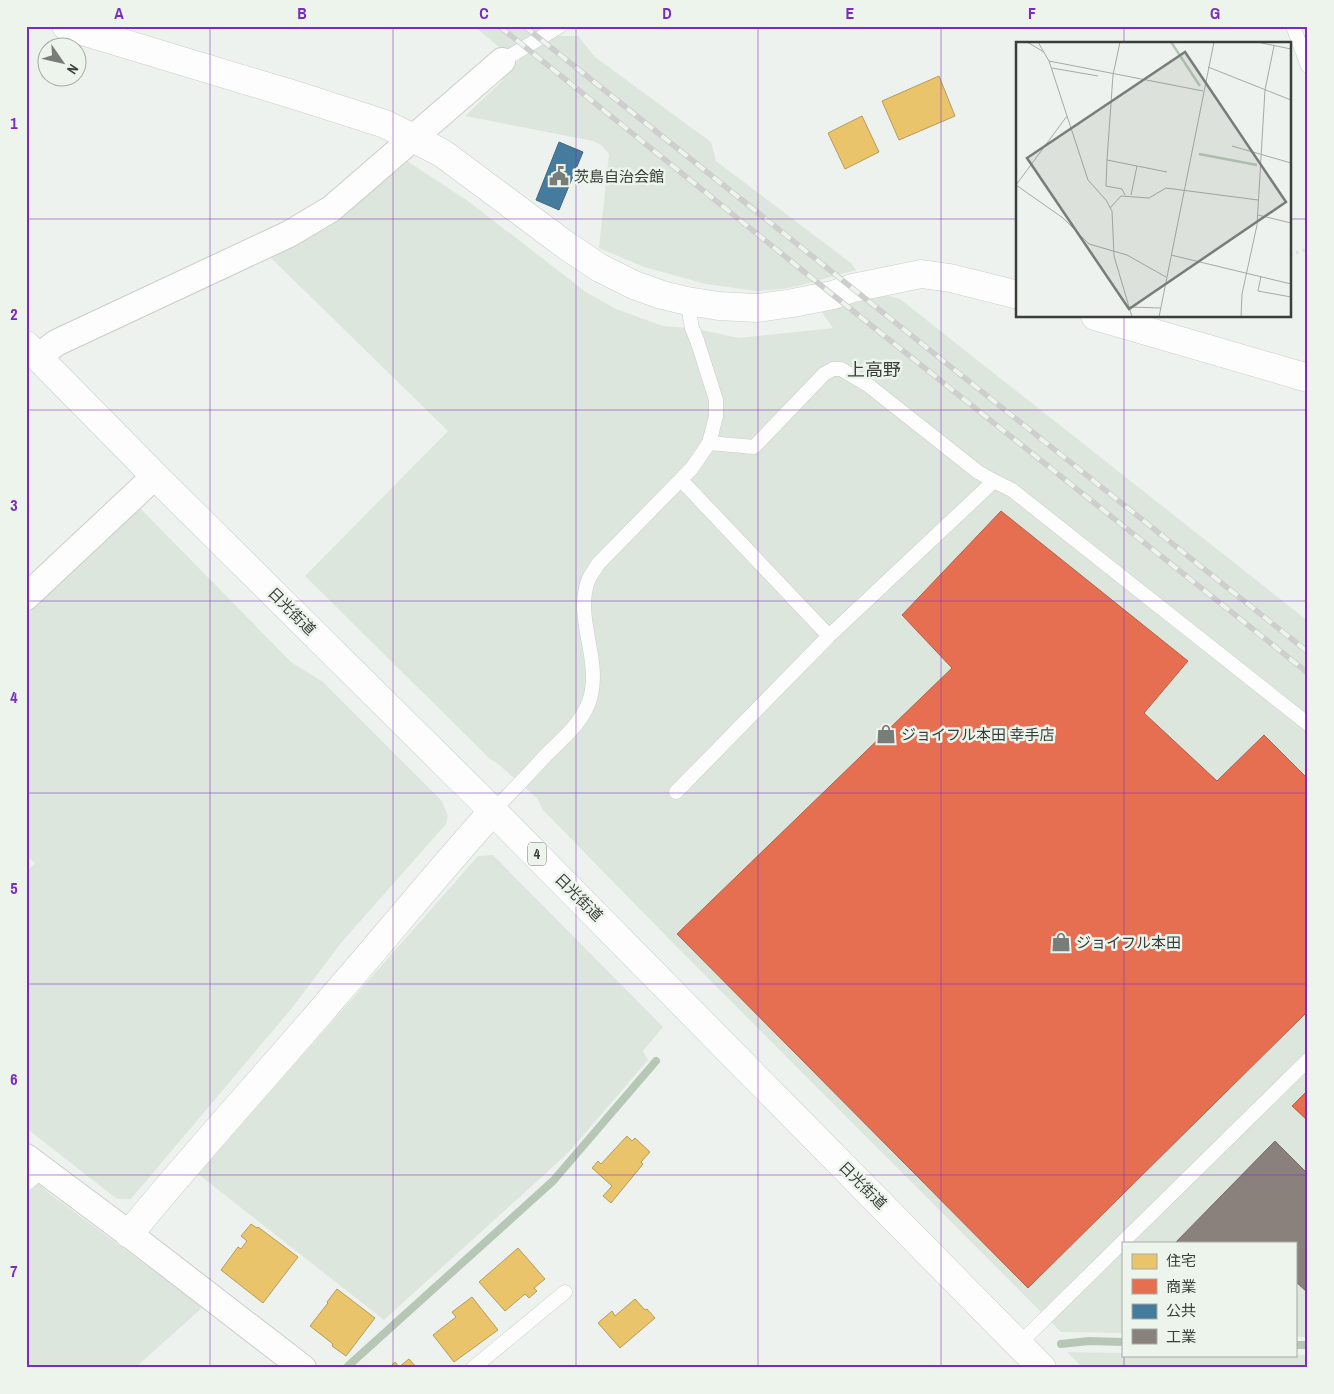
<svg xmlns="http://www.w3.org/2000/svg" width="1334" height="1394" font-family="'Archivo Narrow','Noto Sans JP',sans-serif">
  <rect width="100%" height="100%" fill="#eef2ee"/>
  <path fill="#dde6dd" d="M474,26H546L509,50L500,48Z
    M557,36H578L595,57L711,142L716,161L851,263L856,270L798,286L782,289L756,291L706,284L644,267L599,248L609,154L601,145L593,141L465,116L502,81L507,68Z
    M407,161L468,201L586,292L616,309L663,326L692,328L739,338L833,328L821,311L886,295L900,299L1308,621V1337H1295V1243H1123V1333L1061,1332L669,939L543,810L537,798L498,764L490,759L305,576L448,431L270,257L336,221Z
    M139,507L291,662L323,682L442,801L448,816L446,824L341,943L292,1008L131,1199H117L26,1128V872L35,863L26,856V614Z
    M493,855L663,1027L643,1051L648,1060L568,1153L384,1320L198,1174L478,856Z
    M28,1171L46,1191L203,1307L135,1368H26V1173Z
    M1067,1352L1123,1353V1355H1308V1368H1083Z"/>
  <path fill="#e9c46a" stroke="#b49c5c" d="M939,76L955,116L899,140L882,101Z
    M862,116L879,152L845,169L828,133Z
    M627,1136L632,1141L635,1138L650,1152L641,1162L643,1164L611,1203L603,1196L612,1186L592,1168L598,1161L601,1164Z
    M251,1224L257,1228L258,1227L298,1257L263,1303L221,1270L238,1247L241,1249L247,1241L241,1236Z
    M518,1248L545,1279L534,1288L537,1291L529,1298L525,1294L505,1311L479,1282Z
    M337,1289L375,1318L346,1356L332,1346L333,1344L310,1326L328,1303L327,1302Z
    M472,1297L498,1330L454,1362L433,1335L456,1317L452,1312Z
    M635,1299L645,1310L647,1309L655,1318L620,1348L598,1323L612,1311L615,1316Z
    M409,1359L417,1368H389L395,1362L399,1367Z"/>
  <path fill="#e76f51" stroke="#b3604a" d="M1001,511L1188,661L1144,713L1217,781L1264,735L1308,779V1011L1028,1288L677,934L952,668L902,615Z
    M1308,1090V1121L1292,1106Z"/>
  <path fill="#457b9d" stroke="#42697f" d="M559,142L583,152L559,210L536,200Z"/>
  <path fill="#8a817c" stroke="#726d68" d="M1275,1141L1308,1174V1293L1295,1281V1243H1175Z"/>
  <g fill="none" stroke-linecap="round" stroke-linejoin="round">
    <path stroke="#b6c8b5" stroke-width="8" d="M1061,1344L1089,1341L1123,1342
      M1295,1345H1308
      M348,1366L553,1181L656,1061"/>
    <defs>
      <path id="service" d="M1293,26L1308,66
        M502,61L560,26
        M709,443L754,447L824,374L833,369H841L868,385L978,472L994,481
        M681,480L829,636
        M676,792L829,636L994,481L1012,490L1308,724
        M493,811C511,792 529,774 546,755C562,739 581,724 589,702C603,661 574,620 588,581C590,575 595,570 598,564L692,468L709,443L716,416V400L697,340L692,328L687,301
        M26,1184L43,1170
        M1020,1343L1308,1060
        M473,1368L565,1292"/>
      <path id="minor" d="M38,357L56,343L289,234L331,209L502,61
        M26,597L155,476
        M26,1157L129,1234L303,1368"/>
      <path id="tertiary" d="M66,26L298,96L385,124L442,153L567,246L600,268L634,285L662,295L687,301L719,306L757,308L793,303L833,295L853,288L921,274L950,278L1018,295
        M1095,316L1308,378
        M129,1234C196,1152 267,1075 335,995C388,934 439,871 493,811"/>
      <path id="trunk" d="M26,345L155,476L493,811L1042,1368"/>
    </defs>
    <use href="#service" stroke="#cacdca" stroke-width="15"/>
    <use href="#minor" stroke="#cacdca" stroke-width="28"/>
    <use href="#tertiary" stroke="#cacdca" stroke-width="29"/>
    <use href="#trunk" stroke="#cacdca" stroke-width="29"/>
    <path stroke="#dedede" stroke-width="3" stroke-dasharray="2.5 4" stroke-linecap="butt" d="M1290,255L1308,249"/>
    <use href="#service" stroke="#fcfdfc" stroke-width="14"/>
    <use href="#minor" stroke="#fcfdfc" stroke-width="26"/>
    <use href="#tertiary" stroke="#fcfdfc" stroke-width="28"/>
    <use href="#trunk" stroke="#fcfdfc" stroke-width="28"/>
    <defs>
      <path id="rail" d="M499,26L833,295L1308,673
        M524,26L1308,652"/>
    </defs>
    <use href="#rail" stroke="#cecece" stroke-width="5.5"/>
    <use href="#rail" stroke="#ecf4ec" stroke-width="4" stroke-dasharray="11" stroke-linecap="butt"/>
  </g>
  <path fill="none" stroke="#7b2cbf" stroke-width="1" stroke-opacity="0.55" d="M210,26V1368M393,26V1368M576,26V1368M758,26V1368M941,26V1368M1124,26V44M26,219H1018M1290,219H1308M1124,316V1243M26,410H1308M26,601H1308M26,793H1308M26,984H1308M26,1175H1308M1124,1355V1368"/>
  <defs>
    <symbol id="civic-bare" viewBox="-9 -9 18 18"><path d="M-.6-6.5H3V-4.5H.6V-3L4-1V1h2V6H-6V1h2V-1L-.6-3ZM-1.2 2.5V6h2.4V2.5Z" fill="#797d79" stroke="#ecf4ec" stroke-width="2.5" paint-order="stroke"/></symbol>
    <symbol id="shop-bare" viewBox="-9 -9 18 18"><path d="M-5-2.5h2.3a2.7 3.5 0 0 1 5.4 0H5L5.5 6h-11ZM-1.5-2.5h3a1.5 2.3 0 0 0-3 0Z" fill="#797d79" stroke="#ecf4ec" stroke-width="2.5" paint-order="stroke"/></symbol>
  </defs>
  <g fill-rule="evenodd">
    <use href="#civic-bare" x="545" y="162" width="28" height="28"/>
    <use href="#shop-bare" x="872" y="720" width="28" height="28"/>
    <use href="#shop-bare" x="1047" y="928" width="28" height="28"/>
  </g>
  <g text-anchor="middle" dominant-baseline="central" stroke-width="5" stroke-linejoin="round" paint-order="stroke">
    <rect fill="#ecf4ec" stroke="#6f756f" stroke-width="1" x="528" y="842.5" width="18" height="23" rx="4"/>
    <g font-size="14" font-weight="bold" fill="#3a3e3a">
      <text x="537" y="854">4</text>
    </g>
    <g font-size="15" fill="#3a3e3a" stroke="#ecf4ec" text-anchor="start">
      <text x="574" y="176">茨島自治会館</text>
      <text x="901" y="734">ジョイフル本田 幸手店</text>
      <text x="1076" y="942">ジョイフル本田</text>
    </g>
    <g font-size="15" fill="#3a3e3a" stroke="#ecf4ec">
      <text transform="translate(292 611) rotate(45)">日光街道</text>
      <text transform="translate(579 897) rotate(45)">日光街道</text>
      <text transform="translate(863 1185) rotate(45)">日光街道</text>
    </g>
    <g font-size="18" fill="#3a3e3a" stroke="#ecf4ec">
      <text x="874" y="369">上高野</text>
    </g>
  </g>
  <g transform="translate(1016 42)">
    <rect width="275" height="275" fill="#eef2ee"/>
    <path fill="none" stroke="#b6c8b5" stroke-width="2.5" d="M155,0L184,44M183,112L241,123"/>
    <path fill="none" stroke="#a6aaa6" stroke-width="1" d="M11,0L28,10M22,0L33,19L72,138L90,158L96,169L98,214L116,275M104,0L97,33L91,118L151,130M241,0L275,7M33,19L187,49M192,25L275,58M36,26L82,34M216,104L275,121M91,118L90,144L106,147L109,153M0,143L47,176L73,202L111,213L150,235M0,143L51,74M115,153L121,124M94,166L105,154L133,156L150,146L242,158M242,173L275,181M155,213L275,242M245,234L242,249L275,255M113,265L145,266M143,275L198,0M225,275L226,252L241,183L249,48L258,4"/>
    <path fill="#797d79" fill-opacity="0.15" stroke="#797d79" stroke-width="2.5" d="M169,10L270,160L113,267L11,116Z"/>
    <rect width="275" height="275" fill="none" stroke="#3a3e3a" stroke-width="2.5"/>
  </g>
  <rect width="1334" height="1394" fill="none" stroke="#ecf4ec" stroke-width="55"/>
  <rect x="1122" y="1242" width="175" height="115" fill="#ecf4ec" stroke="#a5aba5"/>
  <rect x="1132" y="1254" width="25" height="15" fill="#e9c46a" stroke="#a5aba5"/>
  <text x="1166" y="1266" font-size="15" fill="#3a3e3a">住宅</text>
  <rect x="1132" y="1279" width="25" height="15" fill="#e76f51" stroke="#a5aba5"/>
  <text x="1166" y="1292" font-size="15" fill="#3a3e3a">商業</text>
  <rect x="1132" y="1304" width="25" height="15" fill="#457b9d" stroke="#a5aba5"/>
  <text x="1166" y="1316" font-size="15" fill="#3a3e3a">公共</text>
  <rect x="1132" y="1329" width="25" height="15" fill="#8a817c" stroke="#a5aba5"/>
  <text x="1166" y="1342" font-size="15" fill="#3a3e3a">工業</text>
  <g transform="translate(62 62) rotate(124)"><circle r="24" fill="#ecf4ec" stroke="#a5aba5"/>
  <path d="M0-4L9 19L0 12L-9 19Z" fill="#797d79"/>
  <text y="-8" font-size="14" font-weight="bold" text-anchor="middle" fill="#3a3e3a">N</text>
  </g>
  <rect x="28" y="28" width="1278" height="1338" fill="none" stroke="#7b2cbf" stroke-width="2"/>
  <g font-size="16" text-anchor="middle" font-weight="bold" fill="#7b2cbf">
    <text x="119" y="19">A</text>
    <text x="302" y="19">B</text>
    <text x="484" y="19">C</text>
    <text x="667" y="19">D</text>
    <text x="850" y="19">E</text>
    <text x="1032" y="19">F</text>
    <text x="1215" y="19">G</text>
    <text x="14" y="129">1</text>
    <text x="14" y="320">2</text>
    <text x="14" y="511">3</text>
    <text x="14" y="703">4</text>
    <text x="14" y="894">5</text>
    <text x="14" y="1085">6</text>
    <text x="14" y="1277">7</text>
  </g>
</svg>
